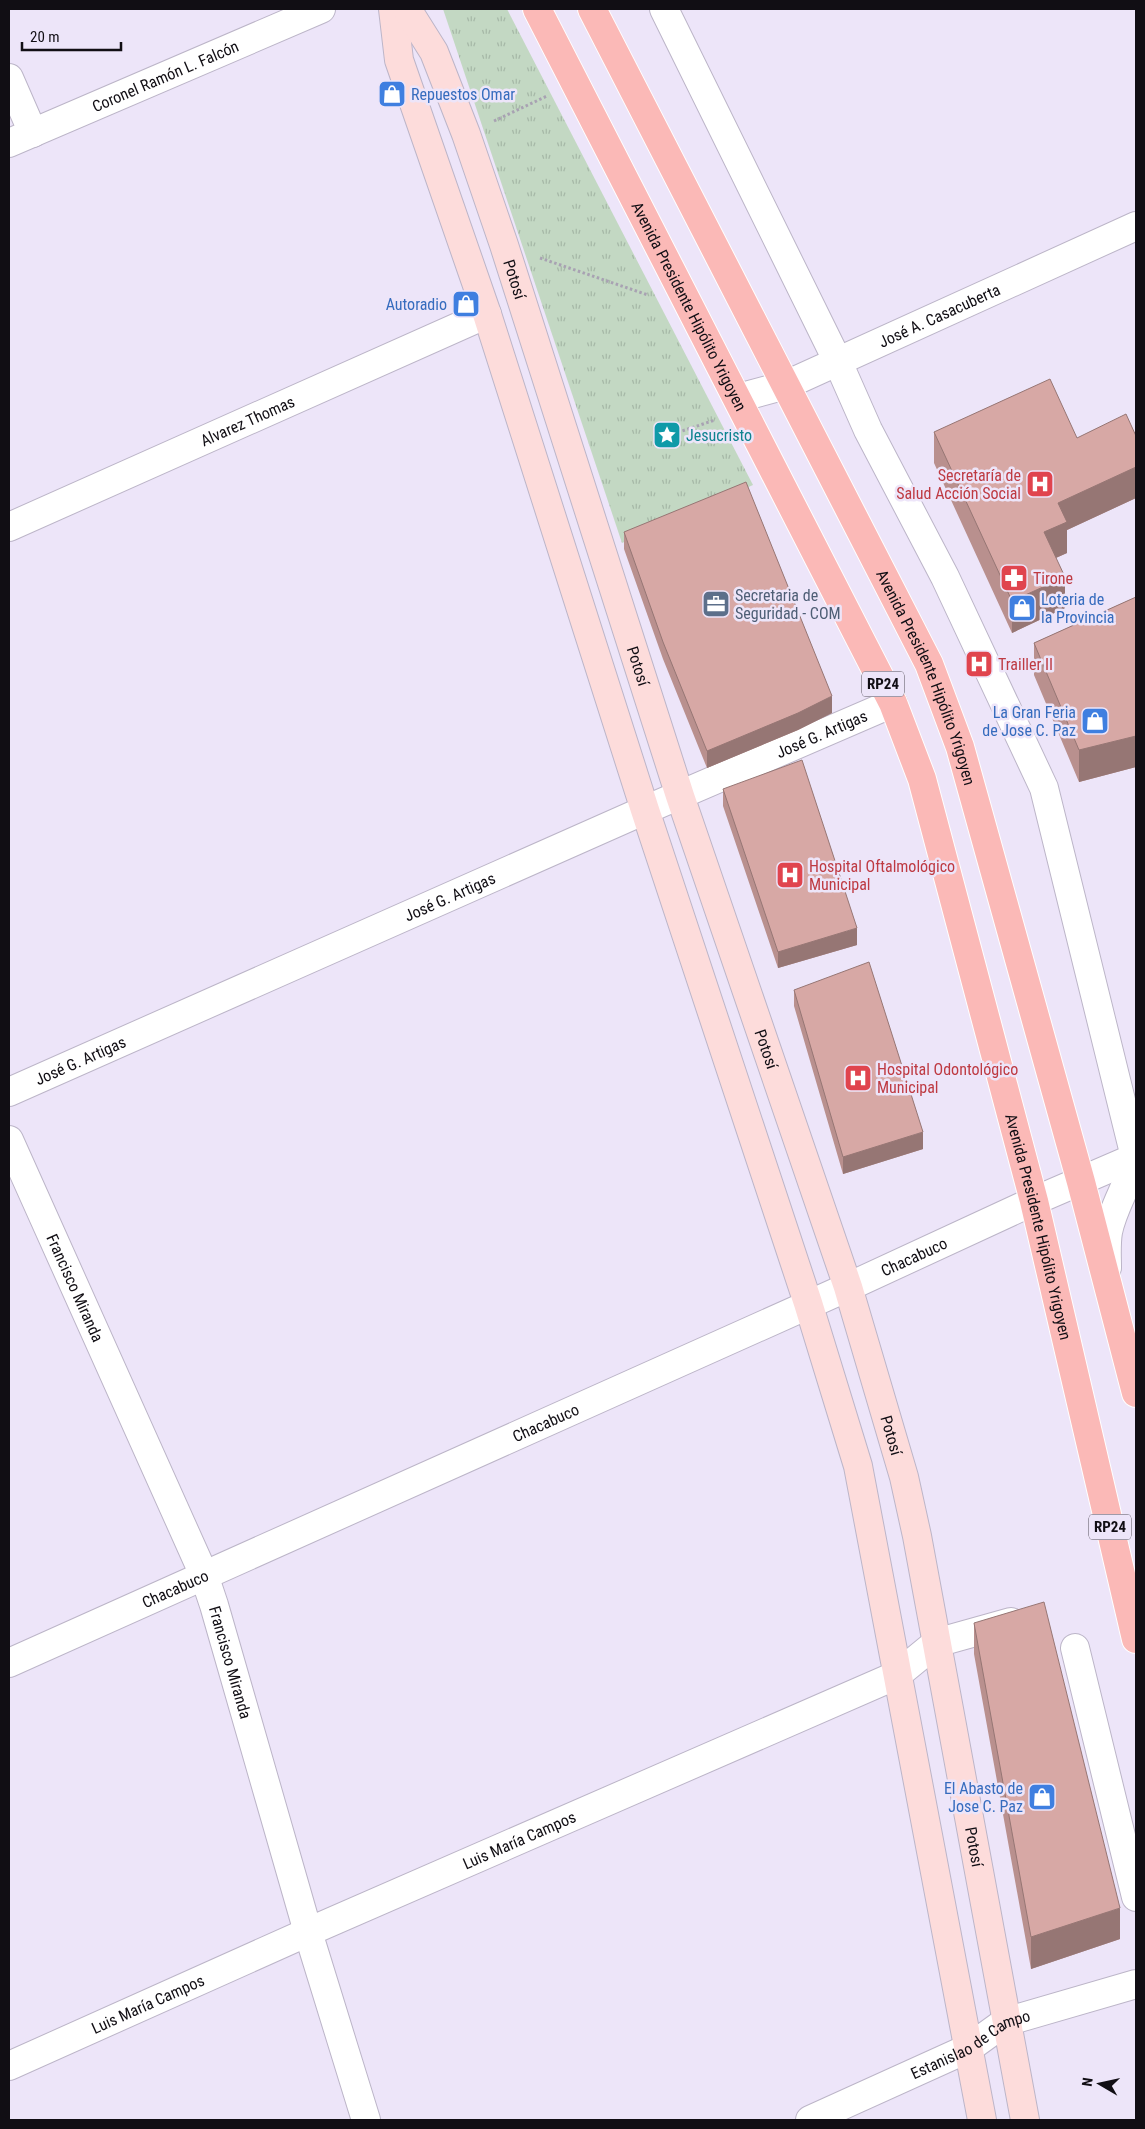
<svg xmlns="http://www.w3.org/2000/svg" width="1145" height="2129" font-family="'Roboto Condensed',sans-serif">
  <defs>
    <pattern id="park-tufts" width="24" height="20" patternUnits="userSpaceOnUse" patternTransform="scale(1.25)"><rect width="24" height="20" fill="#c3d8c3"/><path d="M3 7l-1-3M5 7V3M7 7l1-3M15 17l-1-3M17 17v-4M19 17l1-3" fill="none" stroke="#a6b8a7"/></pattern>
  </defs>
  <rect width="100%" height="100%" fill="#ede5f9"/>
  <path fill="url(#park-tufts)" d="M443,9H507L753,485L622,543Z"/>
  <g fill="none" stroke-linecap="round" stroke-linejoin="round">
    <defs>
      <g id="minor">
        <path d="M664,9L838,362L868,430L945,577L1044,788L1135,1157C1130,1183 1113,1206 1108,1232C1106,1244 1107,1257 1107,1268"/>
        <path d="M9,78L33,133"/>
        <path id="s1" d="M9,143L321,9"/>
        <path id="s2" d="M738,398L786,385L1136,226"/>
        <path id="s3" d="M9,527L487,314"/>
        <path id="s4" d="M9,1092L645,810L893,703"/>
        <path id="s5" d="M9,1140L204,1575L214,1605L308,1932L366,2120"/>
        <path d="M1075,1648L1136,1897"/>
        <path id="s6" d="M9,2066L308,1932L897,1675L936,1643L1011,1622"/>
        <path id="s7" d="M810,2120L969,2048L1005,2022L1136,1984"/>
      </g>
      <g id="tertiary">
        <path id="s8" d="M9,1663L848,1287L1034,1201L1136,1157"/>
      </g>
      <g id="secondary">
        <path d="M393,9L399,60L487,314L645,810L808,1303L858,1466L982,2120"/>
        <path id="s9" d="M407,9L434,52L466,134L504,245L680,796L848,1287L904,1477L917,1536L1025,2120"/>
      </g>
      <g id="primary">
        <path id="s10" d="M537,9L893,703L922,779L1034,1201L1136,1639"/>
        <path id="s11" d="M592,9L929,664L960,747L1081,1182L1136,1393"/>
      </g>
    </defs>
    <use href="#minor" stroke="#bcb5c8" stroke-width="30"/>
    <use href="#tertiary" stroke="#bcb5c8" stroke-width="30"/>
    <use href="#secondary" stroke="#bcb5c8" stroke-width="30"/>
    <use href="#primary" stroke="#fff" stroke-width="30"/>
    <path stroke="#a8a2b2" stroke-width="3" stroke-dasharray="2.5 2.5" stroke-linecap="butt" d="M494,121L547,96
      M540,258L648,295
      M673,434L715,420"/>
    <use href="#minor" stroke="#fff" stroke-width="28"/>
    <use href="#tertiary" stroke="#fff" stroke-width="28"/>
    <use href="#secondary" stroke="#fddcdb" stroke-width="28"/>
    <use href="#primary" stroke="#fbb9b7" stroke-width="28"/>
  </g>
  <path fill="#b9908e" d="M934,432L1077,438L1136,436V498L1067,530V553L1056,558L1065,608L1012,633L934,463Z
    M624,532L832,713L798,730L707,768L663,659L624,549Z
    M1136,597V767L1079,782L1034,675V643Z
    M723,789L857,945L778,968L723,806Z
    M794,990L923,1149L843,1174L794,1006Z
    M974,1623L1120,1939L1031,1969L974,1654Z"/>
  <path fill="#967674" d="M1136,467V498L1067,530V553L1044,563V532L1058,503Z
    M1065,577V608L1012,633V601Z
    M832,696V713L798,730L707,768V751Z
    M1136,736V767L1079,782V750Z
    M857,928V945L778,968V952Z
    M923,1132V1149L843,1174V1157Z
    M1120,1908V1939L1031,1969V1937Z"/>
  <path fill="#d7a8a5" stroke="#967674" d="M1050,379L1077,438L1126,414L1136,436V467L1058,503L1067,522L1044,532L1065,577L1012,601L934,432Z
    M746,482L832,696L798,713L707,751L663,642L624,532Z
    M1136,597V736L1079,750L1034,643Z
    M802,760L857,928L778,952L723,789Z
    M869,962L923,1132L843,1157L794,990Z
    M1044,1602L1120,1908L1031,1937L974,1623Z"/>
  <defs>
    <symbol id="shop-square" viewBox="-11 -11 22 22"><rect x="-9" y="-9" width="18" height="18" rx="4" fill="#3f7fe0" stroke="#ede5f9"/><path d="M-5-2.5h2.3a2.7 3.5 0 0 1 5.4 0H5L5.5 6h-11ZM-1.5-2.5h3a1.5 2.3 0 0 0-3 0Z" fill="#fff"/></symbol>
    <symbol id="sight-square" viewBox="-11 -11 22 22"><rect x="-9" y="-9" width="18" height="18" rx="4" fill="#0f9aa8" stroke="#ede5f9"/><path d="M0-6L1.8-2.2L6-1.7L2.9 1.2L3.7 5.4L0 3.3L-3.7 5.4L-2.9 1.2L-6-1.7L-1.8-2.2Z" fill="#fff"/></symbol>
    <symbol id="hospital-square" viewBox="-11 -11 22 22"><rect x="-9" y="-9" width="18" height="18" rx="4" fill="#e0444e" stroke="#ede5f9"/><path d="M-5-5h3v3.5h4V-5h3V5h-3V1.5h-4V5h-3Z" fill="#fff"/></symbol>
    <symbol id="pharmacy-square" viewBox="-11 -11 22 22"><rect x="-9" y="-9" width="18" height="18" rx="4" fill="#e0444e" stroke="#ede5f9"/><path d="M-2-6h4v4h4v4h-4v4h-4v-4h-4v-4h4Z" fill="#fff"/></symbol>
    <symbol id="office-square" viewBox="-11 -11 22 22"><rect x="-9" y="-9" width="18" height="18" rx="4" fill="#5c6f8a" stroke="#ede5f9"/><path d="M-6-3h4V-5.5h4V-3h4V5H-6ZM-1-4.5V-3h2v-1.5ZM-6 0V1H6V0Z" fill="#fff"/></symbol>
  </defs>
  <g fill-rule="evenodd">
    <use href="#shop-square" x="376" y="78" width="32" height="32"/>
    <use href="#shop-square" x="450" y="288" width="32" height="32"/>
    <use href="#sight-square" x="651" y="419" width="32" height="32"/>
    <use href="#hospital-square" x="1024" y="468" width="32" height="32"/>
    <use href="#pharmacy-square" x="998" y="562" width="32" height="32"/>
    <use href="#office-square" x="700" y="588" width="32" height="32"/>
    <use href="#shop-square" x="1006" y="592" width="32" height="32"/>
    <use href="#hospital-square" x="963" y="648" width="32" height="32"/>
    <use href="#shop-square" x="1079" y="705" width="32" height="32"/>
    <use href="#hospital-square" x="774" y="859" width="32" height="32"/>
    <use href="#hospital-square" x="842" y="1062" width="32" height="32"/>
    <use href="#shop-square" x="1026" y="1781" width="32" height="32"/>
  </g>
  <g text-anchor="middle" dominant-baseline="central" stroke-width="5" stroke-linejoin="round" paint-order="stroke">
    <g fill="#ede5f9" stroke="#534e59" stroke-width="1">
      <rect x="862" y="671.5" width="42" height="25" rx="4"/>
      <rect x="1089" y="1514.5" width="42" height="25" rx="4"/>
    </g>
    <g font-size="15" font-weight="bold" fill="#110e14">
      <text x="883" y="684">RP24</text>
      <text x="1110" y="1527">RP24</text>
    </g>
    <g font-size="16" fill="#110e14" stroke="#ede5f9">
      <text stroke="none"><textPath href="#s1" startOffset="170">Coronel Ramón L. Falcón</textPath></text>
      <text stroke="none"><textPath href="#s9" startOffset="292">Potosí</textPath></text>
      <text stroke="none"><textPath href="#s10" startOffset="334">Avenida Presidente Hipólito Yrigoyen</textPath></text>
      <text stroke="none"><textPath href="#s2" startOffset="218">José A. Casacuberta</textPath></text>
      <text stroke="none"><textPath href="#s3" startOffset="261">Alvarez Thomas</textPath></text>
      <text stroke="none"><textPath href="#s9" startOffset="698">Potosí</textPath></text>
      <text stroke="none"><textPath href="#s11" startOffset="748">Avenida Presidente Hipólito Yrigoyen</textPath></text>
      <text stroke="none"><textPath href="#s4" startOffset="888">José G. Artigas</textPath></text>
      <text stroke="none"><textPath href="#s4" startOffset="482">José G. Artigas</textPath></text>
      <text stroke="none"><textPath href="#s9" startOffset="1102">Potosí</textPath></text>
      <text stroke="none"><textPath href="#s4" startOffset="78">José G. Artigas</textPath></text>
      <text stroke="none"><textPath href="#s10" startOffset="1324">Avenida Presidente Hipólito Yrigoyen</textPath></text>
      <text stroke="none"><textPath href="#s8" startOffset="992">Chacabuco</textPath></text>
      <text stroke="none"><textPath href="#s5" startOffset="162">Francisco Miranda</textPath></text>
      <text stroke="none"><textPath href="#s8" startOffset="588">Chacabuco</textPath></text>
      <text stroke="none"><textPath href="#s9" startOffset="1508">Potosí</textPath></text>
      <text stroke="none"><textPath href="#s8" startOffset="182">Chacabuco</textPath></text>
      <text stroke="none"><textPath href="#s5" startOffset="568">Francisco Miranda</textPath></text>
      <text stroke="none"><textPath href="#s6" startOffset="558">Luis María Campos</textPath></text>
      <text stroke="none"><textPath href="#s9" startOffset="1928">Potosí</textPath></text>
      <text stroke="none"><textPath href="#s6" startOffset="152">Luis María Campos</textPath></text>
      <text stroke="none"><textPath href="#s7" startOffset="178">Estanislao de Campo</textPath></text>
    </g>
    <g font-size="16" fill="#366cbe" stroke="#ede5f9" text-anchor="end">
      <text x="411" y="94" text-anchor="start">Repuestos Omar</text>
      <text x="447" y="304">Autoradio</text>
      <text x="1041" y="599" text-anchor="start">Loteria de<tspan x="1041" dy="18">la Provincia</tspan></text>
      <text x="1076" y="712">La Gran Feria<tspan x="1076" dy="18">de Jose C. Paz</tspan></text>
      <text x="1023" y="1788">El Abasto de<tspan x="1023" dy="18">Jose C. Paz</tspan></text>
    </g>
    <g font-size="16" fill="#0d838f" stroke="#ede5f9" text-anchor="start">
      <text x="686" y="435">Jesucristo</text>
    </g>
    <g font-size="16" fill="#be3a42" stroke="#ede5f9" text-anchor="start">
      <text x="1021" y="475" text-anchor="end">Secretaría de<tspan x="1021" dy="18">Salud Acción Social</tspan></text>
      <text x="1033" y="578">Tirone</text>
      <text x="998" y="664">Trailler II</text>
      <text x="809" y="866">Hospital Oftalmológico<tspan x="809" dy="18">Municipal</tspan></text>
      <text x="877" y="1069">Hospital Odontológico<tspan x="877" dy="18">Municipal</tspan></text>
    </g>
    <g font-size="16" fill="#4e5e75" stroke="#ede5f9" text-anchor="start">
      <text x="735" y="595">Secretaria de<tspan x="735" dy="18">Seguridad - COM</tspan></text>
    </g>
  </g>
  <rect width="1145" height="2129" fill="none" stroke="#110e14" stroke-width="20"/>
  <g transform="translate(1100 2084) rotate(279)" stroke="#ede5f9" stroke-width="4" paint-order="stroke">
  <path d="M0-4L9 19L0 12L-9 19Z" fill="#110e14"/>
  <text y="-8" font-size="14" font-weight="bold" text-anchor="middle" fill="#110e14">N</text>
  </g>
  <path d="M22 42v8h99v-8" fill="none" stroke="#110e14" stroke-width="2.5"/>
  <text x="30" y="42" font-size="15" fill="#110e14" stroke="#ede5f9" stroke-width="4" paint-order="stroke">20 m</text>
</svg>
